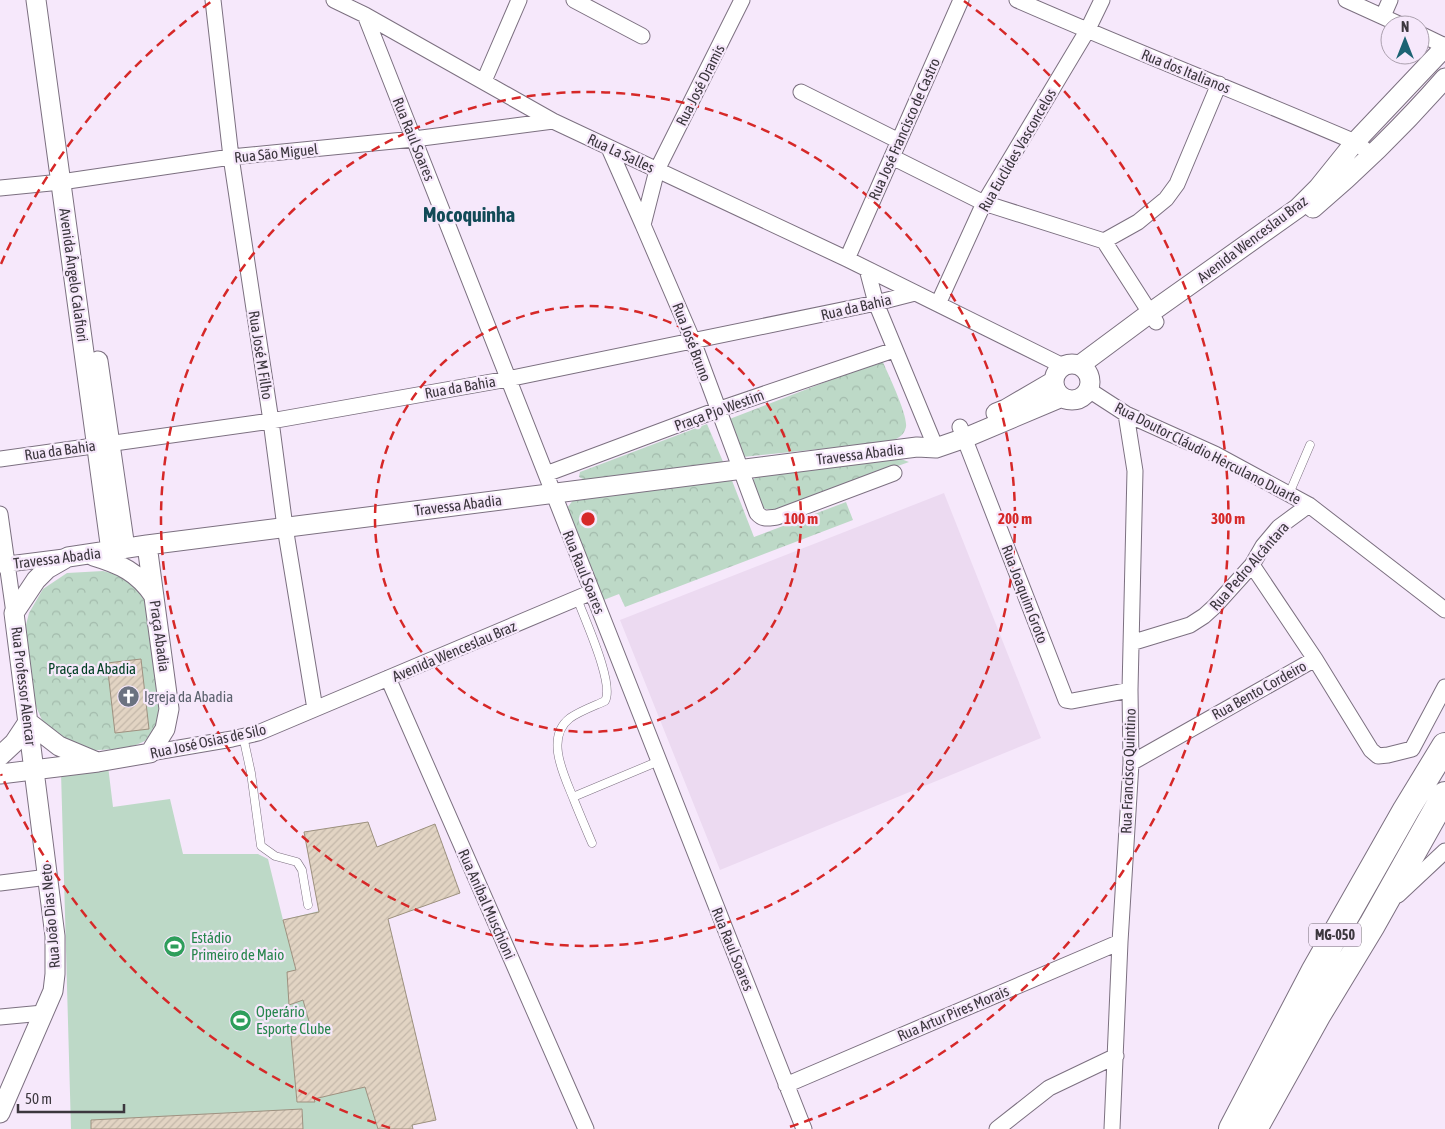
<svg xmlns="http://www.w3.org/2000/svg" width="1445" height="1129" font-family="'Asap Condensed',sans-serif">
  <defs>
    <pattern id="park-crowns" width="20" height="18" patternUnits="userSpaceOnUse" patternTransform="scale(1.25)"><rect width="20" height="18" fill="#bdd9c7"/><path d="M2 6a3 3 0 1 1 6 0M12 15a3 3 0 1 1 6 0" fill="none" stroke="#a3bbac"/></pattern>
    <pattern id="building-hatch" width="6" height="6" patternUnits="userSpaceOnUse" patternTransform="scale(1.25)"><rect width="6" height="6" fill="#e2d4c3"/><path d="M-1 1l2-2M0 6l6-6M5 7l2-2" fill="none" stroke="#c3b7a9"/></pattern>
  </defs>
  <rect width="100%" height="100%" fill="#f6e8fb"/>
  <path fill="#ecdaf1" d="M944,493L1041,738L720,870L620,620Z"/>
  <path fill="url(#park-crowns)" d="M882,360C888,374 908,415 906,427C904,436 897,439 889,442L743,457L727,420Z
    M707,424L724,464L585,480L579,477L580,472Z
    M894,458L901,459L909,462L774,510L761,508L752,481L757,476Z
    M731,478L754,537L846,502L853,520L625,607L619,594L601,601L567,508L574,499Z
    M103,571L123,576L142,591L146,605L160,706L157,725L145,741L129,748L84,751L46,729L34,702L24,633L29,613L43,589L67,573Z"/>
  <path fill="#bdd9c7" d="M108,766L113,807L170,799L183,854H258L268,859L283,920L319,911L304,832L368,822L377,847L435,824L460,893L388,919L436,1120L413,1125V1129H71L61,772Z"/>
  <path fill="url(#building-hatch)" stroke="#9e9180" d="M141,659L149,729L115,733L107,663Z
    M368,822L377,847L435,824L460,893L388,919L436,1120L412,1125L413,1129H378L365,1087L314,1099L315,1102H297L290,1026L310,1025L303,1000L289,1005L287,972L296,970L283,920L319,912L304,832Z
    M302,1109L303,1129H91V1120Z"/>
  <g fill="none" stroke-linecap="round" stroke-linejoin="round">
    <defs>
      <path id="service" d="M1289,494L1310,445
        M577,598C584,618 615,684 605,701C594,706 580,711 570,718C544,738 565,777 574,800C580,815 586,829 592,843
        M243,736L251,773L261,846L275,856L297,862L302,870L308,905
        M573,797L659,761"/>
      <path id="minor" d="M213,0L231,157L271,421L285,527L315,709
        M334,0L365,15L553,121L847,259L1063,366
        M574,0L642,36
        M742,0L657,170L643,225L693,341L757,513C763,520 768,518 777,517L894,473
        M1017,0C1129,49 1243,94 1355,142L1372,155
        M1346,0L1401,25
        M365,15L804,1129
        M1383,16L1390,0
        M1420,34L1445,46
        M484,81L519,0
        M801,92L899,141
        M609,148L643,225
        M892,157L984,203L1104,241L1156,322
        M0,188L61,182L231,157L414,139L553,121
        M1104,241L1138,222L1166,199L1177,184L1219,84
        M847,259L961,0
        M867,269L876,303L936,448
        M938,304L984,203L1087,31L1102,0
        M1089,390L1126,414L1215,454L1309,505L1445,610
        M960,427L1066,700L1072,701L1130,690
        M0,459L271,421L508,379L876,303L915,293
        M546,474L717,410L894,350
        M0,514L14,613
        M0,565L64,557
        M1131,643L1190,625L1204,616L1215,606L1252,565L1263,546L1279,527L1309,505
        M1315,659L1371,750L1378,756L1388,755L1412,749L1445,687
        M388,678L586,1129
        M150,753L232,739L258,733L592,592
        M1131,763L1315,659L1252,565
        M0,883L48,877
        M1398,895L1445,851
        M0,1017L43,1013
        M786,1085L1120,942
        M997,1129L1049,1088L1116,1056
        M1112,1129L1120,942L1131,763L1130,690L1135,471L1126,414"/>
      <path id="tertiary" d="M36,0L111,551
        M1313,208C1360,168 1404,125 1445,78
        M98,361L125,548
        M1054 382a18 18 0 1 1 36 0a18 18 0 1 1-36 0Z
        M1080,365L1150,313L1298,208L1318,188L1355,142L1445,47
        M996,413L1006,409L1054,381
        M93,556C120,564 138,572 154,596
        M0,756L14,743L28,722L59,746L97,762
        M0,774L98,762L150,753L165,729L169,709L147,545
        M0,1113L53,991L55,974V936L14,613L36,580L47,569L68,557L147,545L917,447L936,448L965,438L1062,397"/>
      <path id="trunk" d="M1232,1129L1314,972L1406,810L1445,746
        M1254,1129L1318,1014L1372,925L1445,795"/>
    </defs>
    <use href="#service" stroke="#7c7080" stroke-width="9"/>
    <use href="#minor" stroke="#7c7080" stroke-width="17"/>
    <use href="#tertiary" stroke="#7c7080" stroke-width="21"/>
    <use href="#trunk" stroke="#7c7080" stroke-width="28"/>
    <use href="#service" stroke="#fff" stroke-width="8"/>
    <use href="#minor" stroke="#fff" stroke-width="15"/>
    <use href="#tertiary" stroke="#fff" stroke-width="19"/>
    <use href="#trunk" stroke="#fff" stroke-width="26"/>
  </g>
  <g fill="none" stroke="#d62828" stroke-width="2.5" stroke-dasharray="9 6">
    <circle cx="588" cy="519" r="213"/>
    <circle cx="588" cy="519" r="427"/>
    <path d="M390 1128A640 640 0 0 1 1 774M1 264A640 640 0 0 1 212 1M964 1A640 640 0 0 1 786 1128"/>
  </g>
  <defs>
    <symbol id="church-disc" viewBox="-11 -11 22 22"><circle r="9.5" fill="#6b7280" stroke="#f6e8fb"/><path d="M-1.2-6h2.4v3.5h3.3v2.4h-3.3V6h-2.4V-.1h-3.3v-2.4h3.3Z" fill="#fff"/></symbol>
    <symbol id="stadium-disc" viewBox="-11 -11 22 22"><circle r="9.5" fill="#2e9e5b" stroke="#f6e8fb"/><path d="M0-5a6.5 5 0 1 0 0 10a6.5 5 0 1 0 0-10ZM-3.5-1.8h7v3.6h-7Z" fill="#fff"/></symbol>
  </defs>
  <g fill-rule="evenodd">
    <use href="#church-disc" x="116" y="684" width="25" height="25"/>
    <use href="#stadium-disc" x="162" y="934" width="25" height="25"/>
    <use href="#stadium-disc" x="228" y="1008" width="25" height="25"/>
  </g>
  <g text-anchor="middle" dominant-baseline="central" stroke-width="4.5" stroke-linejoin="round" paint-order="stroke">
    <rect fill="#f6e8fb" stroke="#746c77" stroke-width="1" x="1309" y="923.5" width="52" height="23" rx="4"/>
    <g font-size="14" font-weight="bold" fill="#3c373e">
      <text x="1335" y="935">MG-050</text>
    </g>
    <g font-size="15" fill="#3c373e" stroke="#f6e8fb">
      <text transform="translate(1186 71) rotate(22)">Rua dos Italianos</text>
      <text transform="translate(700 85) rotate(-63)">Rua José Dramis</text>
      <text transform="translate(904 129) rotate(-66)">Rua José Francisco de Castro</text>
      <text transform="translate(414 139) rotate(68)">Rua Raul Soares</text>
      <text transform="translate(1017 150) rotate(-60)">Rua Euclides Vasconcelos</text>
      <text transform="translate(276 153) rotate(-6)">Rua São Miguel</text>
      <text transform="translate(621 153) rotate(25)">Rua La Salles</text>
      <text transform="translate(1252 239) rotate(-37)">Avenida Wenceslau Braz</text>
      <text transform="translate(74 275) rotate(82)">Avenida Ângelo Calafiori</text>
      <text transform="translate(856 307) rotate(-13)">Rua da Bahia</text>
      <text transform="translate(692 342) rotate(69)">Rua José Bruno</text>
      <text transform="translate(261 355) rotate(81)">Rua José M Filho</text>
      <text transform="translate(460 387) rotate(-10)">Rua da Bahia</text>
      <text transform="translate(719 410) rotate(-20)">Praça Pjo Westim</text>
      <text transform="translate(60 450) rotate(-8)">Rua da Bahia</text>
      <text transform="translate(1208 453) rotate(27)">Rua Doutor Cláudio Herculano Duarte</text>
      <text transform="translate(860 454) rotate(-7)">Travessa Abadia</text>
      <text transform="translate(458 505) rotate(-7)">Travessa Abadia</text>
      <text transform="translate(57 558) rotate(-7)">Travessa Abadia</text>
      <text transform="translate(1249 566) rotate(-49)">Rua Pedro Alcântara</text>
      <text transform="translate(584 572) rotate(68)">Rua Raul Soares</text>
      <text transform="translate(1025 594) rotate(69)">Rua Joaquim Groto</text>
      <text transform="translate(160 636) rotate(82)">Praça Abadia</text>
      <text transform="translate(454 651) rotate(-23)">Avenida Wenceslau Braz</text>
      <text transform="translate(24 686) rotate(83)">Rua Professor Alencar</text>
      <text transform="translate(1259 690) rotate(-29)">Rua Bento Cordeiro</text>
      <text transform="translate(208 741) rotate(-12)">Rua José Osias de Silo</text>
      <text transform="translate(1128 771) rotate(-88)">Rua Francisco Quintino</text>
      <text transform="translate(487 904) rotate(66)">Rua Aníbal Muschioni</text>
      <text transform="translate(50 916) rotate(-95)">Rua João Dias Neto</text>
      <text transform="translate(733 949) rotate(68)">Rua Raul Soares</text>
      <text transform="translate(953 1013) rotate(-23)">Rua Artur Pires Morais</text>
    </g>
    <g font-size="15" fill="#003f23" stroke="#f6e8fb">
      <text x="92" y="668">Praça da Abadia</text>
    </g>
    <g font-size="15" fill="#5b616d" stroke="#f6e8fb" text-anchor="start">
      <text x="144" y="696">Igreja da Abadia</text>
    </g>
    <g font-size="15" fill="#27864d" stroke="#f6e8fb" text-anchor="start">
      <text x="191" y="937">Estádio<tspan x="191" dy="17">Primeiro de Maio</tspan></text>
      <text x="256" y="1011">Operário<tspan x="256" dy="17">Esporte Clube</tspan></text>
    </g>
    <g font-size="20" font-weight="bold" fill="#114a57" stroke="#f6e8fb">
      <text x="469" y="214">Mocoquinha</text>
    </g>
  </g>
  <circle cx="588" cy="519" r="8" fill="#d62828" stroke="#f6e8fb" stroke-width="2.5"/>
  <g font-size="15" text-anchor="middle" font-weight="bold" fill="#d62828" stroke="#f6e8fb" stroke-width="4.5" stroke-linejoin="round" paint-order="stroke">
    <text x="801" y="524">100 m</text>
    <text x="1015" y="524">200 m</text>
    <text x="1228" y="524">300 m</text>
  </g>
  <g transform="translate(1405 40)"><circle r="24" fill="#f6e8fb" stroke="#aca1af"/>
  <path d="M0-4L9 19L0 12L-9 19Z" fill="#1c6373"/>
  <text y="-8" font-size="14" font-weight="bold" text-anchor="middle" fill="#3c373e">N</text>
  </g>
  <path d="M18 1104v8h106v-8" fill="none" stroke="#3c373e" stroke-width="2.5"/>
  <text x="25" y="1104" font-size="15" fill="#3c373e" stroke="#f6e8fb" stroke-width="4" paint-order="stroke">50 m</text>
</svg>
